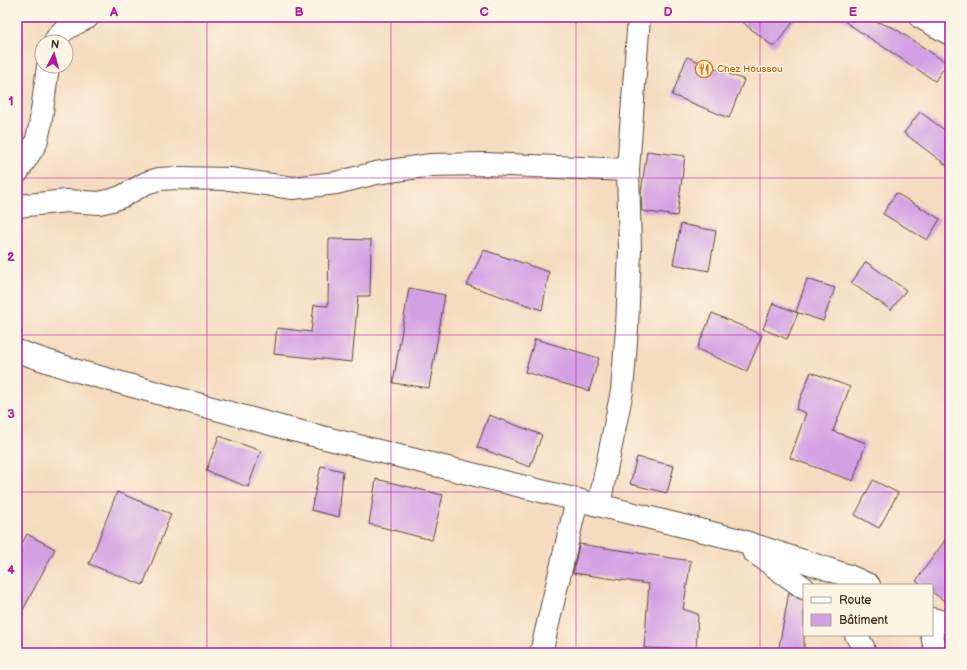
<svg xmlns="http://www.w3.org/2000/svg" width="967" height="670" font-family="'Balsamiq Sans',sans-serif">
  <rect width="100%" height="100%" fill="#fcf5e5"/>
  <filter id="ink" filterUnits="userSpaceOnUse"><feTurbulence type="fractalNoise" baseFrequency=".025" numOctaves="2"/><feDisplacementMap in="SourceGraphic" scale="8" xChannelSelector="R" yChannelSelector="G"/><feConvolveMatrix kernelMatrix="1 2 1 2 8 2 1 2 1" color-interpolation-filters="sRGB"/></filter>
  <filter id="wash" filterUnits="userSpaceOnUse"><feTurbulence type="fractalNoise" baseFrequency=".012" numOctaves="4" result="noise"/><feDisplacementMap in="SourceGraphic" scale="16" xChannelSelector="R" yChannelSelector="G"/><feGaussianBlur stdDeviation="0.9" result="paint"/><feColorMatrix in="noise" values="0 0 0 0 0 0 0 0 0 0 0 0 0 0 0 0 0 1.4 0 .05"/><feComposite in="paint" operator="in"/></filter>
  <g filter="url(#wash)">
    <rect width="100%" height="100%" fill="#f5dbbf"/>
    <g id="blocks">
      <path fill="#d3a0e4" d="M736,17H797L774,47Z
        M838,17H864L894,28L947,63L935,81Z
        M687,57L744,80L729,118L672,95Z
        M920,112L950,134V168L904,133Z
        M647,151L685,156L677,216L642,211L641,193Z
        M896,193L940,219L927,240L883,214Z
        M681,224L716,231L709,271L673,264Z
        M329,239L371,240L370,296H358L352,362L274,354L277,328L311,332L314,305L328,306Z
        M484,250L549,272L542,310L467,285Z
        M866,262L906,290L891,310L851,283Z
        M807,279L835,288L823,321L796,312Z
        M409,288L445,295L429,388L393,383Z
        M773,303L798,313L787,339L763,329Z
        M712,313L762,335L747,371L697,349Z
        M535,339L599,358L589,391L525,372Z
        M811,372L850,387L833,431L866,443L853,481L790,458L806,413L796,409Z
        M489,415L542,435L530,467L477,447Z
        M219,436L261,451L248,487L206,471Z
        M637,457L674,466L667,493L630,484Z
        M321,466L343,471L339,517L311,510Z
        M376,479L443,495L432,540L369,524Z
        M873,480L898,493L879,528L855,515Z
        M117,492L171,514L143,585L89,564Z
        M950,533V605L932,592V585H922L916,581Z
        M27,534L55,549L17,621V553Z
        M579,544L691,561L683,609L698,614L696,650L644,648L649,584L573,573Z
        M789,592L797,598L804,600V653H778Z"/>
    </g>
  </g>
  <g filter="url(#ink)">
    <use href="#blocks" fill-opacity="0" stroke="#574536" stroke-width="1"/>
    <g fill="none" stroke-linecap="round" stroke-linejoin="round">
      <defs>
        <path id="street" d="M920,17L950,34
          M55,42C59,29 78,23 88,17
          M17,173L36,143L40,126L48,66
          M17,206L67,201L99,203L112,200L123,196L146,183L159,179L177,178L230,179L293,188L336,183L376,173L431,165L486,164L628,170
          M599,505L622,391L627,329L630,249L628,170L639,17
          M932,619L950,623
          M541,653L577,500"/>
        <path id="primary" d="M17,351L74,370L285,428L736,539L849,576L869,585
          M753,551L804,588
          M856,635L863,647L864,653
          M932,635L936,653"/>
      </defs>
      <use href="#street" stroke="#574536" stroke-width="24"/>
      <use href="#primary" stroke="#574536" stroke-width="24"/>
      <use href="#street" stroke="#fff" stroke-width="22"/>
      <use href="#primary" stroke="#fff" stroke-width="22"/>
    </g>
  </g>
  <path fill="none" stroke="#b5179e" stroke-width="1" stroke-opacity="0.55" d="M207,17V653M391,17V653M576,17V653M760,17V653M17,178H950M17,335H950M17,492H950"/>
  <defs>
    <symbol id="restaurant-ring" viewBox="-11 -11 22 22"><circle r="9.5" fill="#fcf5e5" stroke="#e8710a" stroke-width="1.5"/><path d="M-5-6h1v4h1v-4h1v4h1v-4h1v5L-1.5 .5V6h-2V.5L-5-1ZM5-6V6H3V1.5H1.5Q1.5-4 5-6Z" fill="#e8710a"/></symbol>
  </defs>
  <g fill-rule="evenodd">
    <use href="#restaurant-ring" x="694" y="59" width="20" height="20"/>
  </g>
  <g text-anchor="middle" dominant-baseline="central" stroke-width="3" stroke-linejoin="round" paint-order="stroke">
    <g font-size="10" fill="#c56008" stroke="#fcf5e5" text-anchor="start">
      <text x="717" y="69">Chez Houssou</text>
    </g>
  </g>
  <rect width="967" height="670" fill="none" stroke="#fcf5e5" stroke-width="44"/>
  <rect x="803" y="584" width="130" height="52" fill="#fcf5e5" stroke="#afa495"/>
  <rect x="811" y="597" width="20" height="6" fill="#ffffff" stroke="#afa495"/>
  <text x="839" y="604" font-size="12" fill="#3b2a1e">Route</text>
  <rect x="811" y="614" width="20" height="12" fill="#d3a0e4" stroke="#afa495"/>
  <text x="839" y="624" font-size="12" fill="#3b2a1e">Bâtiment</text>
  <g transform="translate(54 54) rotate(6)"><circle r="19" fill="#fcf5e5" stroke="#afa495"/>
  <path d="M0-3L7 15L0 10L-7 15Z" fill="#b5179e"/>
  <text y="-6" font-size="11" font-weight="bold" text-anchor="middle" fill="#3b2a1e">N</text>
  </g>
  <rect x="22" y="22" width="923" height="626" fill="none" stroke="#b5179e" stroke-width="1.5"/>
  <g font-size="13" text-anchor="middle" font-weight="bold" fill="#b5179e">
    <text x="114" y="16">A</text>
    <text x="299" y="16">B</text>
    <text x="484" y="16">C</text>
    <text x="668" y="16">D</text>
    <text x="853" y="16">E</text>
    <text x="11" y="105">1</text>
    <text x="11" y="261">2</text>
    <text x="11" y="418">3</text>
    <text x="11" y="574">4</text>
  </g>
</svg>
